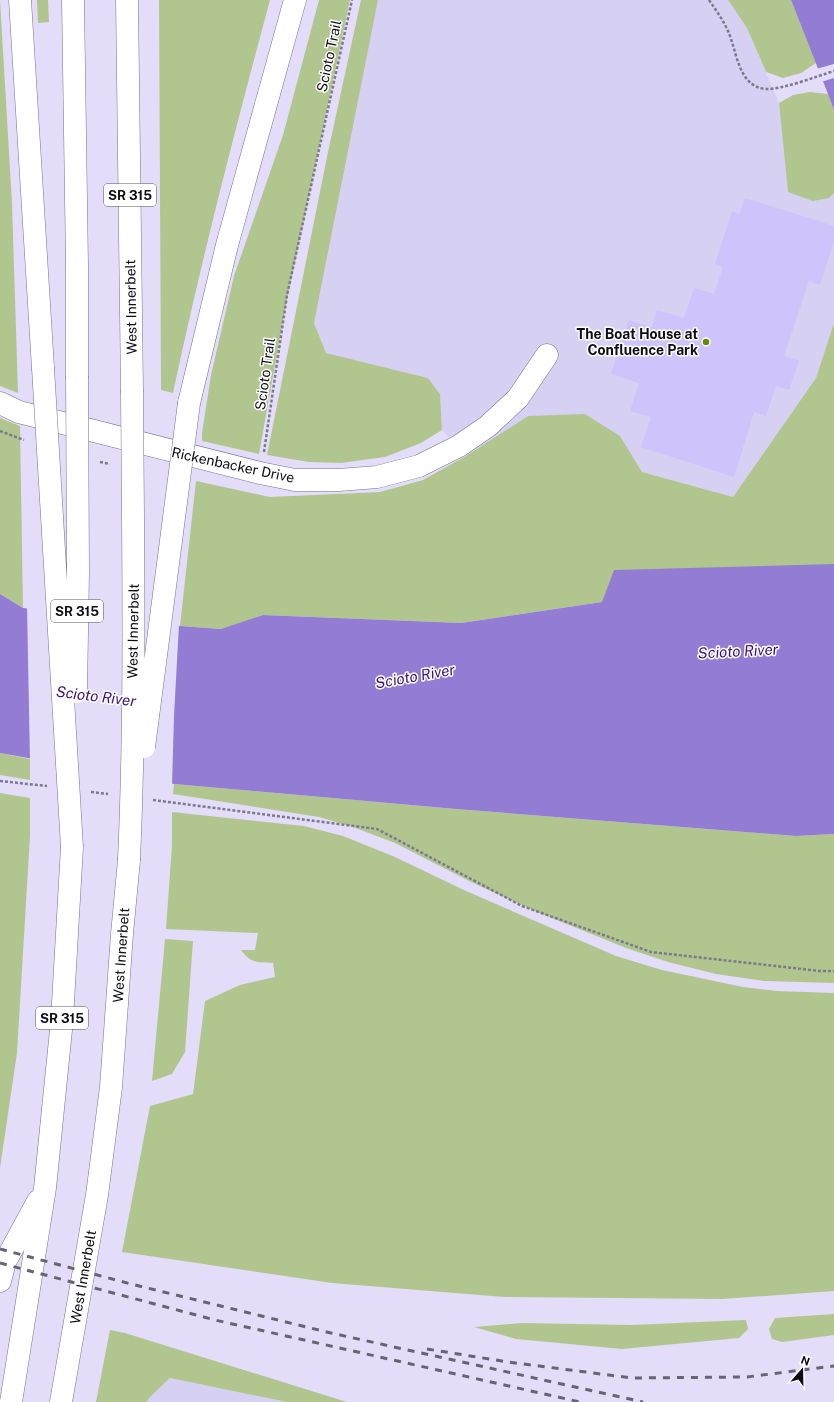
<svg xmlns="http://www.w3.org/2000/svg" width="834" height="1402" font-family="'Public Sans',sans-serif">
  <rect width="100%" height="100%" fill="#e3ddfa"/>
  <path fill="#d6d0f3" d="M378,0H728L747,28L779,103L788,191L829,198L834,193V323L816,378L733,497L642,472L620,436L528,416L466,456L442,430L440,394L428,378L326,353L314,323Z
    M170,1378L287,1402H147L149,1398Z"/>
  <path fill="#b1c68f" d="M0,0L12,203L18,393L0,386Z
    M37,0H48L49,22L38,23Z
    M159,0H270C235,130 201,261 173,393L161,390Z
    M319,0H350L285,309L259,454L202,441V433L211,375L234,276L283,135Z
    M361,0H378L314,323L326,353L428,378L440,394L442,430L421,443L385,457L341,463L309,462L267,455L328,152Z
    M728,0H791L816,63L801,73L783,78L766,72L747,28Z
    M810,92L828,94L834,110V193L829,198L813,201L788,192L779,103L793,95Z
    M834,323V564L602,602L461,623L263,615L222,629L180,626L196,481L270,497L380,492L423,480L466,456L528,416L585,414L620,436L642,472L733,497L816,378Z
    M0,418L20,426L23,608L0,594Z
    M0,753L30,759V780L0,775Z
    M174,784L456,809L796,836L834,834V983L764,981L716,974L668,962L626,948L537,912L469,881L395,843L353,827L319,817L173,794Z
    M0,793L30,798V836L17,1053L0,1168Z
    M172,812L304,826L343,836L395,857L466,891L616,956L662,970L743,987L777,991L834,993V1291L722,1299L504,1297L332,1283L122,1252L150,1106L193,1094L205,1001L240,985L275,977L273,963C258,962 251,964 241,950H255L258,933L166,929L172,845Z
    M165,939L193,941L185,1052L172,1074L152,1081Z
    M834,1314V1335L782,1342L772,1339L769,1329L775,1318Z
    M746,1320L748,1329L739,1338L622,1349L516,1339L474,1327L522,1323L631,1325Z
    M110,1330L125,1333L347,1402H287L170,1378L149,1398L147,1402H96Z"/>
  <path fill="#937dd4" d="M791,0H834V110L828,94Z
    M834,564V834L796,836L456,809L174,784L0,753V594L23,608L180,626L221,629L263,615L461,623L602,602L614,570Z"/>
  <path fill="#e3ddfa" d="M834,64V78L821,82L816,69Z
    M27,606L179,624L174,716L172,786L30,761Z"/>
  <path fill="#cfc3fb" d="M745,198L834,226V242L820,285L809,281L784,356L799,361L789,390L776,386L766,416L754,412L734,477L641,447L651,417L630,411L639,383L611,374L629,320L652,327L657,310L684,318L694,288L714,294L723,267L715,264L732,211L739,214Z"/>
  <g fill="none" stroke-linecap="round" stroke-linejoin="round">
    <defs>
      <path id="minor" d="M0,403L19,412L260,473L295,480H339L377,477L419,466L459,446L488,426L518,398L547,355"/>
      <path id="highway" d="M20,0L43,368
        M73,0L77,265V376
        M127,0L132,390
        M189,403L227,245L295,0
        M0,1281L5,1262L38,1201
        M11,1402L45,1188L62,1020L72,847
        M61,1402L97,1195L111,1087L122,934L129,860"/>
    </defs>
    <use href="#minor" stroke="#77728b" stroke-width="23"/>
    <use href="#highway" stroke="#77728b" stroke-width="23"/>
    <path stroke="#7d798c" stroke-width="2.5" stroke-dasharray="3 2" stroke-linecap="butt" d="M709,0C716,10 723,20 728,31C737,51 738,87 766,89C781,90 818,76 834,71
      M0,431L24,440
      M264,452L287,295L352,0
      M100,462L110,464
      M0,781L47,786
      M91,792L108,794
      M153,800L377,829L522,906L651,952L820,971H834"/>
    <use href="#minor" stroke="#fff" stroke-width="22"/>
    <use href="#highway" stroke="#fff" stroke-width="22"/>
    <path stroke="#676374" stroke-width="3" stroke-dasharray="7 7" stroke-linecap="butt" d="M0,1249L131,1284L331,1333L643,1402
      M0,1263L215,1320L580,1402
      M427,1349L508,1362L632,1378L747,1377L834,1366"/>
    <defs>
      <path id="highway-bridge" d="M43,368L72,847
        M76,692L78,572L77,376
        M144,747L189,403
        M129,860C136,703 133,547 132,390"/>
    </defs>
    <use href="#highway-bridge" stroke="#77728b" stroke-width="23" stroke-linecap="butt"/>
    <use href="#highway-bridge" stroke="#fff" stroke-width="22"/>
  </g>
  <circle fill="#678805" stroke="#fff" stroke-width="1.5" cx="706" cy="342" r="4"/>
  <g text-anchor="middle" dominant-baseline="central" stroke-width="3" stroke-linejoin="round" paint-order="stroke">
    <g fill="#fff" stroke="#56545a" stroke-width="1">
      <rect x="104" y="184" width="52" height="22" rx="3"/>
      <rect x="51" y="600" width="52" height="22" rx="3"/>
      <rect x="36" y="1007" width="52" height="22" rx="3"/>
    </g>
    <g font-size="13" font-weight="bold" fill="#0d0b14">
      <text x="130" y="195">SR 315</text>
      <text x="77" y="611">SR 315</text>
      <text x="62" y="1018">SR 315</text>
    </g>
    <g font-size="14" fill="#0d0b14" stroke="#fff">
      <text transform="translate(329 56) rotate(-78)">Scioto Trail</text>
      <text transform="translate(131 307) rotate(-91)">West Innerbelt</text>
      <text transform="translate(265 374) rotate(-82)">Scioto Trail</text>
      <text transform="translate(233 465) rotate(12)">Rickenbacker Drive</text>
      <text transform="translate(133 631) rotate(-89)">West Innerbelt</text>
      <text transform="translate(121 955) rotate(-86)">West Innerbelt</text>
      <text transform="translate(83 1277) rotate(-80)">West Innerbelt</text>
    </g>
    <g font-size="14" font-weight="bold" fill="#0d0b14" stroke="#fff" text-anchor="end">
      <text x="698" y="334">The Boat House at<tspan x="698" dy="16">Confluence Park</tspan></text>
    </g>
    <g font-size="15" font-style="italic" fill="#3b0f78" stroke="#fff">
      <text transform="translate(738 651) rotate(-3)">Scioto River</text>
      <text transform="translate(415 676) rotate(-10)">Scioto River</text>
      <text transform="translate(96 696) rotate(7)">Scioto River</text>
    </g>
  </g>
  <g transform="translate(802 1370) rotate(20)" stroke="#ffffff" stroke-width="3" paint-order="stroke">
  <path d="M0-3L7 15L0 10L-7 15Z" fill="#0d0b14"/>
  <text y="-6" font-size="11" font-weight="bold" text-anchor="middle" fill="#0d0b14">N</text>
  </g>
</svg>
